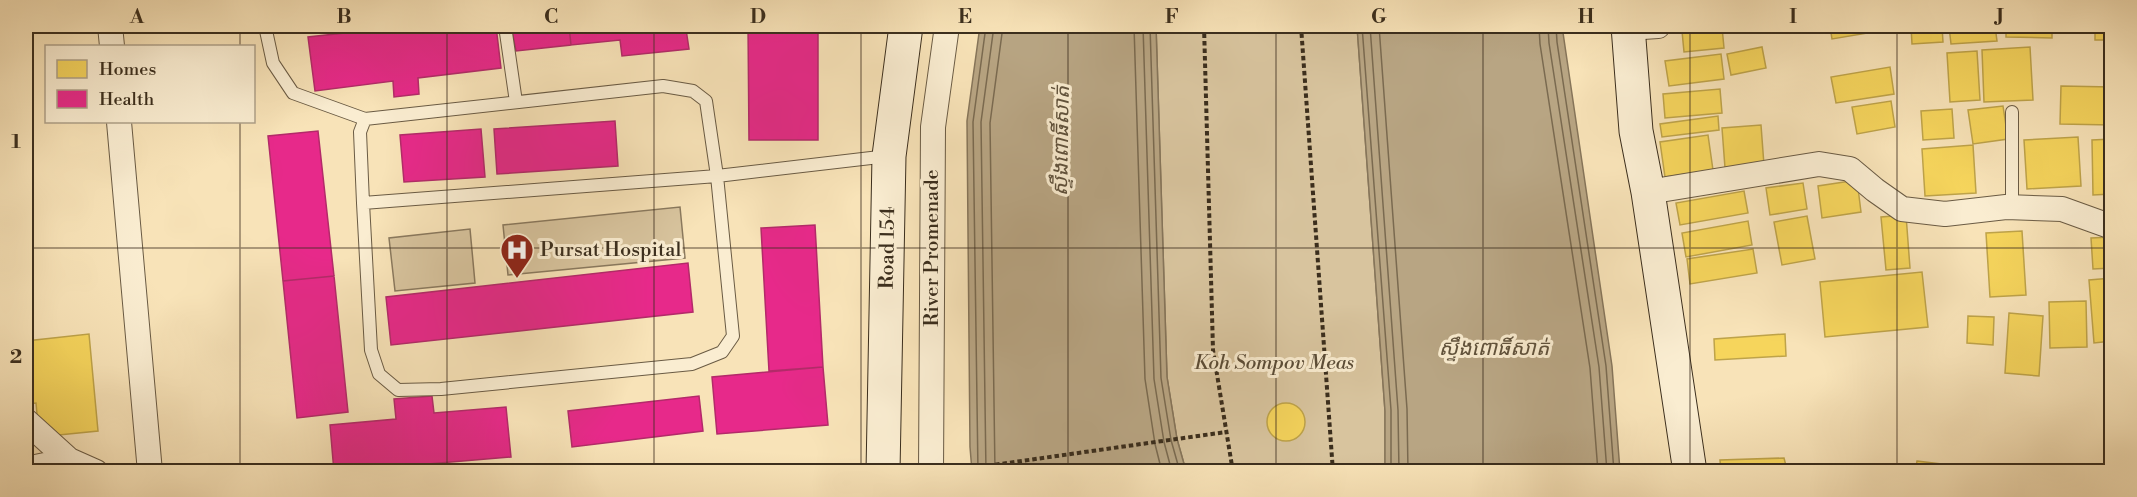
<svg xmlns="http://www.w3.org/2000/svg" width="2137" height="497" font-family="'Libre Bodoni','Noto Sans Khmer',serif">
  <rect width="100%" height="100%" fill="#f8e3b8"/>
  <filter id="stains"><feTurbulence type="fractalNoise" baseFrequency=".00333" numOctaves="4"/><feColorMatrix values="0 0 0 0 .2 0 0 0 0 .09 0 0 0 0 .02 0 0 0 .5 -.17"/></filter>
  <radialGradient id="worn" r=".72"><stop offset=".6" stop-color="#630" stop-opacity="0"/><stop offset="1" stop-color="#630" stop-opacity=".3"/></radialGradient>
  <path fill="#d8c49e" stroke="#8a795e" stroke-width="1.5" d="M1156,26H1357L1385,411V471H1186L1177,439L1167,377Z
    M680,207L685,258L508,275L503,225Z
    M470,229L475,283L395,291L389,238Z"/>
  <path fill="#b8a583" stroke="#86755a" stroke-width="1.5" d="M980,26H1156L1167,377L1177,439L1186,471H972L970,447L967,121Z
    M1357,26H1562L1612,366L1620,471H1385V411Z"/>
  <path fill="#f6d55c" stroke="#bea349" stroke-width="1.5" d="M1830,26H1867L1868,33L1832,39Z
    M1911,26H1942L1943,42L1912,44Z
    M1949,26H1995L1997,41L1951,44Z
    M2006,26H2052V38L2006,37Z
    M2059,26H2088V33H2059Z
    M2095,26H2112V40H2095Z
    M1722,27L1724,48L1684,52L1682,31Z
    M1762,47L1766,68L1731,75L1727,54Z
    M2030,47L2033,100L1984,102L1982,50Z
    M1977,51L1980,100L1950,102L1947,53Z
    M1721,54L1724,79L1669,86L1665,61Z
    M1890,67L1894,94L1836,103L1831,77Z
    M2061,86L2112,87V125L2060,124Z
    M1720,89L1722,113L1665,118L1663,94Z
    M1891,101L1895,127L1857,134L1852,107Z
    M2003,106L2008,139L1973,144L1968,110Z
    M1952,109L1954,138L1923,140L1921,111Z
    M1718,116L1719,130L1662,137L1660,124Z
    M1761,125L1764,165L1725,168L1722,128Z
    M1708,135L1713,170L1665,177L1660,142Z
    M2078,137L2081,186L2027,189L2024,140Z
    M2112,139V194L2093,195L2092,140Z
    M1973,145L1976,193L1925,196L1922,149Z
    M1857,180L1861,212L1822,218L1818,186Z
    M1803,183L1807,209L1770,215L1766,188Z
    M1744,191L1748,213L1680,225L1676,203Z
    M1906,215L1910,268L1886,270L1881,217Z
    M1807,216L1815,259L1782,265L1774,222Z
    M1748,221L1752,245L1686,257L1682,233Z
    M2022,231L2026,295L1990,297L1986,233Z
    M2112,237V268L2093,269L2091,238Z
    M1753,249L1757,273L1690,284L1687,259Z
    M1922,272L1928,327L1825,337L1820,282Z
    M2112,278V341L2094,343L2089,280Z
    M2086,301L2087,347L2050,348L2049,302Z
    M2009,313L2043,316L2039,376L2005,373Z
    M1968,316L1994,317L1993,345L1967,343Z
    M89,334L98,431L39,437L36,403L26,404V341Z
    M1785,334L1786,356L1715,360L1714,339Z
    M1267 422a19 19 0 1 1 38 0a19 19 0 1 1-38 0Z
    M1784,458L1787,470L1897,466V472H1721L1720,460Z
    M1917,461L1949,465L1948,472H1915Z
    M2075,466L2076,472H2040V470Z"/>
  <path fill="#e7298a" stroke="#b32a69" stroke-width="1.5" d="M409,26H496L501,68L418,78L419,94L394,97L393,81L315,91L308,37Z
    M511,26H569L571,45L516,51Z
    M569,26H726L686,29L689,49L622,56L620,40L571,45Z
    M748,26H818V140H749Z
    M615,121L618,166L497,174L494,129Z
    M481,129L485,177L404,182L400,135Z
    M318,131L334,276L283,281L268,136Z
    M815,225L823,367L769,371L761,228Z
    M688,263L693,312L391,345L386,297Z
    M334,276L348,412L297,418L283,281Z
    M823,367L828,425L717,434L712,377Z
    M432,396L434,413L506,407L511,457L334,472L330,425L396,419L394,399Z
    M699,396L703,431L572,447L568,411Z"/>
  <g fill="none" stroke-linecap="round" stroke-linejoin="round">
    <path stroke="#7a6a50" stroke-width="1.5" d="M1134,26L1145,379L1155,444L1162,472
      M1143,26L1154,379L1164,442L1172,472
      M1150,26L1161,378L1171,440L1180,472
      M1362,26L1391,410V472
      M1370,26L1398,410L1399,472
      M1379,26L1407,409L1408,472
      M1539,26L1540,44L1590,368L1598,472
      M1548,26L1549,43L1599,367L1607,472
      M1556,26L1557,42L1606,366L1614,472
      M978,472L973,122L986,26
      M986,472L981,122L994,26
      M995,472L990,123L1003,26"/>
    <defs>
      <path id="lane" d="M265,26L273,63L293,93L365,119L663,86L693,91L706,101L717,176L888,156
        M505,26L516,102
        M363,203L371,350L379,374L398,390L441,389L692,364L722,352L733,336L717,176L363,203L360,132L365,119
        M2012,207V112"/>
      <path id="street" d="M110,26L112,46
        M1628,28L1658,26
        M119,122L150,472
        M1648,192L1819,164L1850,169L1875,190L1902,209L1945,214L2006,207L2062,209L2112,227
        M26,421L69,460L96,472
        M26,469L69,460
        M931,472L933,127L947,26"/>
      <path id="secondary" d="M1628,26L1636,131L1648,192L1690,472
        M883,472L889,156L906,26"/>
    </defs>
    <use href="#lane" stroke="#6a5b44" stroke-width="14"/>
    <use href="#street" stroke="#6a5b44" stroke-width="26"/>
    <use href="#secondary" stroke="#3b2e1d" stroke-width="35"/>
    <path stroke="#3b2e1d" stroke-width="4" stroke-dasharray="4.5 3" stroke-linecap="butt" d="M1204,26L1213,350L1233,472
      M1301,26L1333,472
      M958,470L1226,432"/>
    <use href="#lane" stroke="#faedd1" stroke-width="12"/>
    <use href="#street" stroke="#faedd1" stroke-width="24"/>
    <use href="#secondary" stroke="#faedd1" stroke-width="33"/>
  </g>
  <path fill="none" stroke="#3b2e1d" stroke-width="1.5" stroke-opacity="0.55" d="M240,26V46M447,26V472M654,26V472M861,26V472M1068,26V472M1276,26V472M1483,26V472M1690,26V472M1897,26V472M240,122V472M26,248H2112"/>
  <defs>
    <symbol id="hospital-pin" viewBox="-11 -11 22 30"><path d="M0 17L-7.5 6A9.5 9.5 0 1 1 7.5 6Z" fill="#8f2418" stroke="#faedd1"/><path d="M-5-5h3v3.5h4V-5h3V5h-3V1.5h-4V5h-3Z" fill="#fff"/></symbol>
  </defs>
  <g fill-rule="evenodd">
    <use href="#hospital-pin" x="498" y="231" width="38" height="52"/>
  </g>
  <g text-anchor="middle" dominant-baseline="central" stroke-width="6" stroke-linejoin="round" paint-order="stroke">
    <g font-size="20" fill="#3b2e1d" stroke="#faedd1">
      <text transform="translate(888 248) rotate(-89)">Road 154</text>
      <text transform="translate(932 248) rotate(-90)">River Promenade</text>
    </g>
    <g font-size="20" fill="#3b2e1d" stroke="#faedd1" text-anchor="start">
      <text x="540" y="250">Pursat Hospital</text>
    </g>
    <g font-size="20" font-style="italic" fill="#5a4c37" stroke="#faedd1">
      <text x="1274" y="363">Koh Sompov Meas</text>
    </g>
    <g font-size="21" font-style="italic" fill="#60523c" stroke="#faedd1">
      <text transform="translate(1062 141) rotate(-89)">ស្ទឹងពោធិ៍សាត់</text>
      <text x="1494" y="349">ស្ទឹងពោធិ៍សាត់</text>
    </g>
  </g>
  <rect width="2137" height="497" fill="none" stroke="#f8e3b8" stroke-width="66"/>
  <rect x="45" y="45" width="210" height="78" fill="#faedd1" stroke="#aea189" stroke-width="1.5"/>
  <rect x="57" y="60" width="30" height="18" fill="#f6d55c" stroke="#aea189" stroke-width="1.5"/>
  <text x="99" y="75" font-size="18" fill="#3b2e1d">Homes</text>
  <rect x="57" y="90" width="30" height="18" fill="#e7298a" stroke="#aea189" stroke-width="1.5"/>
  <text x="99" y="105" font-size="18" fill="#3b2e1d">Health</text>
  <rect x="33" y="33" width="2071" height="431" fill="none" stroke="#3b2e1d" stroke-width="2"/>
  <g font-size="20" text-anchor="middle" font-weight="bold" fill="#3b2e1d">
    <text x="137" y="23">A</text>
    <text x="344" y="23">B</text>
    <text x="551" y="23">C</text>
    <text x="758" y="23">D</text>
    <text x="965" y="23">E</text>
    <text x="1172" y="23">F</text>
    <text x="1379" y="23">G</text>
    <text x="1586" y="23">H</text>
    <text x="1793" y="23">I</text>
    <text x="2000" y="23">J</text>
    <text x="16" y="148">1</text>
    <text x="16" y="363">2</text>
  </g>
  <rect width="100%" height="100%" filter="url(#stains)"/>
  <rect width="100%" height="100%" fill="url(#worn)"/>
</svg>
